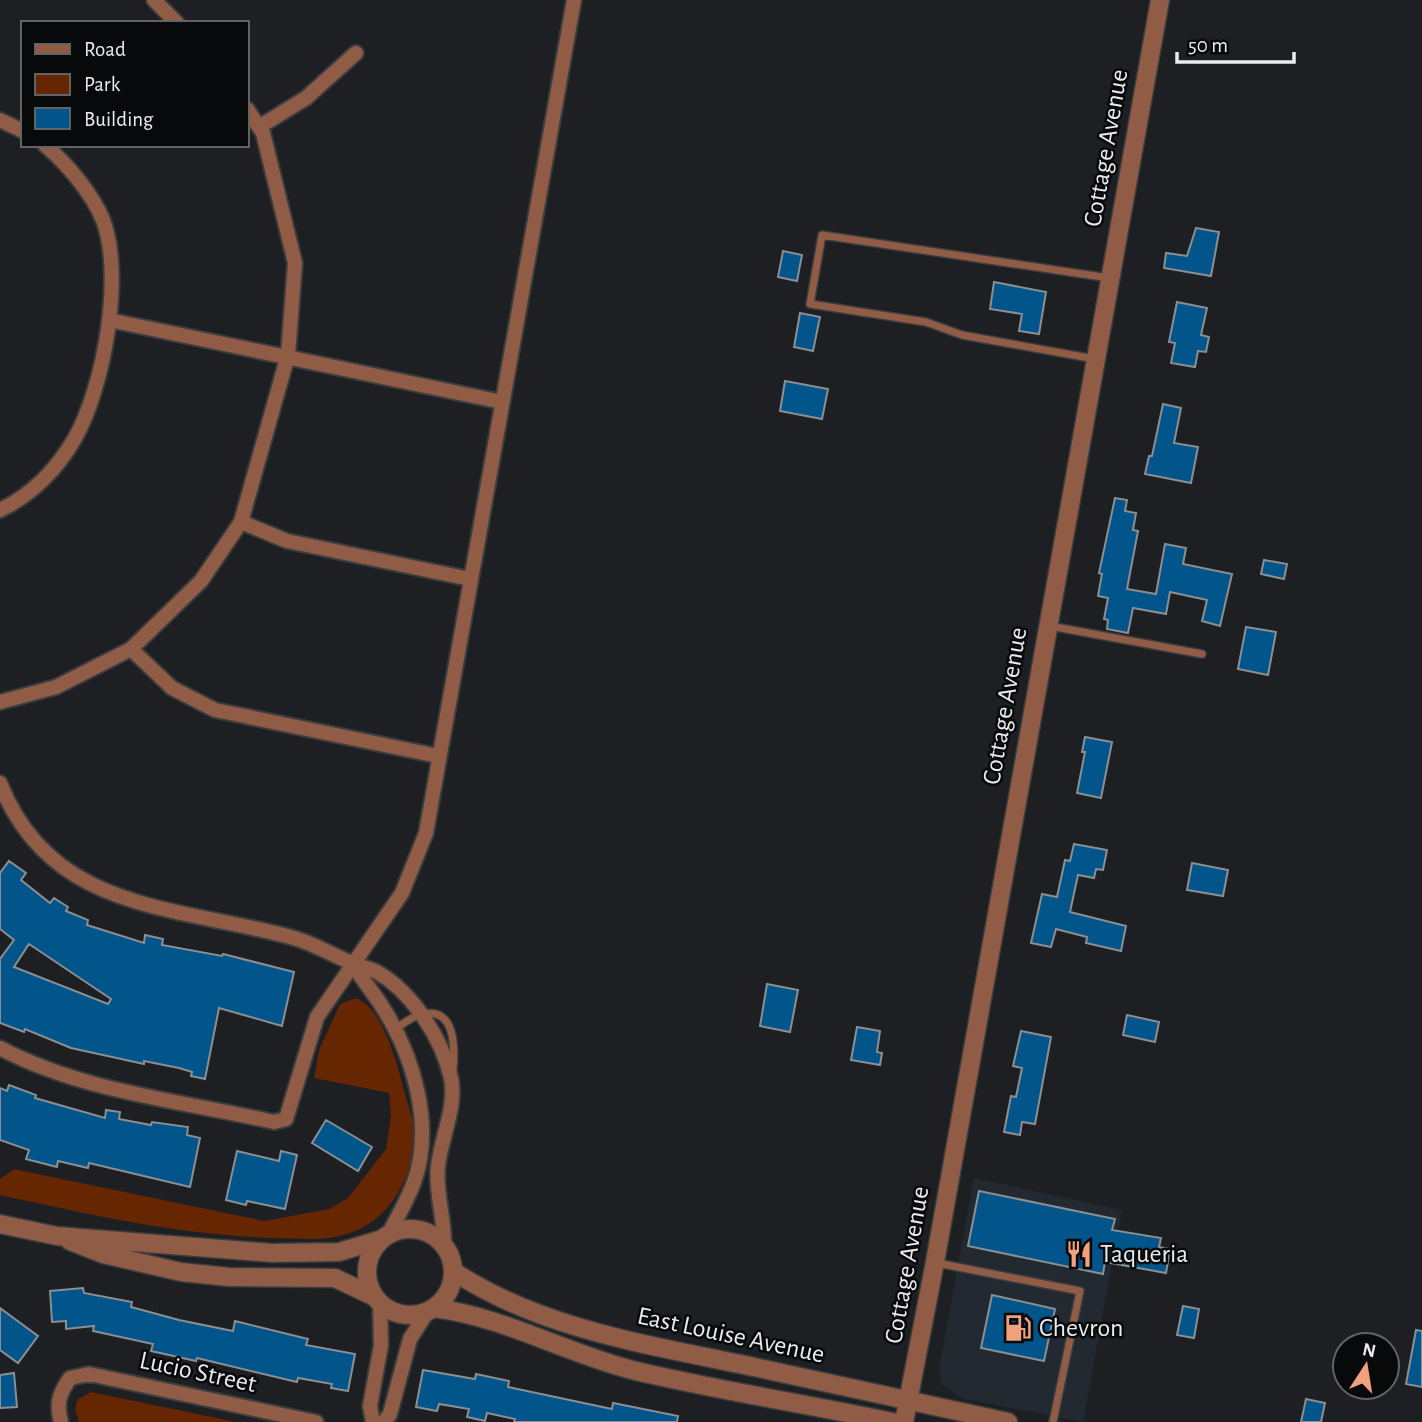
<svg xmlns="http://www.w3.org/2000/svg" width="1422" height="1422" font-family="'Alegreya Sans',sans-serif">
  <rect width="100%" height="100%" fill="#1d1f22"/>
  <path fill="#222930" d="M974,1178L1122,1210L1083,1422L964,1399L942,1385L939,1369Z"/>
  <path fill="#662602" d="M356,998C383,1007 398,1067 405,1094C409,1107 414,1121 414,1135C414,1177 389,1222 347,1234C322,1242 299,1238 273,1238C180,1235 91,1215 0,1195V1179L14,1169L264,1221L329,1209L348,1198L386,1149L391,1115L389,1093L314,1078L319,1050L340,1004Z
    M91,1392L236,1422H79L75,1408L78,1399Z"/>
  <path fill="#01558a" stroke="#8b8f92" stroke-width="2" fill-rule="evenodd" d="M1196,228L1219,232L1211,276L1164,268L1166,253L1187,256Z
    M783,251L802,255L797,281L778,277Z
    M994,282L1046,292L1039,334L1019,331L1022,314L990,309Z
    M1177,302L1207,308L1201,335L1209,337L1206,352L1198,351L1195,367L1171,363L1175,343L1169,342Z
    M800,313L820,317L813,351L794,347Z
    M785,381L828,389L822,419L780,411Z
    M1163,404L1181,408L1174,443L1198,447L1191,483L1145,474L1149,456H1152Z
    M1115,498L1127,500L1125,511L1136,513L1133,530L1138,531L1127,589L1156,594L1165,544L1186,548L1183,564L1232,574L1220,626L1202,621L1207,600L1170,592L1166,614L1133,608L1128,633L1107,629L1108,620L1104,619L1108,598L1098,596L1102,574L1099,573Z
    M1264,560L1287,564L1284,579L1261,574Z
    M1246,627L1276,632L1268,675L1238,669Z
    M1085,737L1112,742L1101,798L1077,793L1085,752H1082Z
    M1074,844L1107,850L1103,870L1096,869L1094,878L1078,875L1070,912L1126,926L1121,951L1086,943L1087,937L1056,929L1051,947L1031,943L1042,894L1057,897L1065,860L1070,861Z
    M9,861L26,873L21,880L50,903L54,898L68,907L66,911L88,920L87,925L144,943L145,935L163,939L162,945L222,956L223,954L294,972L282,1026L219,1008L205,1079L191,1076L192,1072L179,1068L144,1061V1064L71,1048L25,1029L24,1032L0,1023V959L14,940L0,929V873ZM29,944L111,999L108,1004L14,967Z
    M1192,863L1228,870L1223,896L1187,890Z
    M767,984L798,990L790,1032L760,1026Z
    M1127,1015L1159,1022L1155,1042L1123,1035Z
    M857,1027L880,1031L877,1052L882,1053L880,1065L851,1060Z
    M1021,1031L1051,1037L1035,1124L1022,1122L1020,1135L1004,1132L1011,1096L1016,1097L1022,1068L1013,1066Z
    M9,1085L36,1095L35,1098L105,1118L106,1110L120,1112L119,1119L151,1125L152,1122L188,1127L187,1135L200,1138L190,1187L89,1163L88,1168L58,1161L57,1167L26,1159L29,1150L0,1140V1088L7,1091Z
    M326,1120L372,1147L358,1171L312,1143Z
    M237,1151L279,1161L281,1151L297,1155L285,1209L247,1201L246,1205L226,1200Z
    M979,1191L1115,1219L1112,1230L1161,1238L1159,1247L1170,1249L1166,1273L1105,1262L1103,1274L968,1246Z
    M83,1288L84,1293L132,1302L131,1307L179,1320L233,1331L235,1321L308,1339L306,1345L355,1354L348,1391L331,1388L332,1384L298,1378L297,1382L197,1358L196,1361L151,1351L153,1344L93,1331L94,1326L66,1329V1321L52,1322L50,1291Z
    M992,1295L1055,1309L1044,1361L981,1348Z
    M1183,1306L1199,1309L1194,1338L1177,1335Z
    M0,1308L38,1336L18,1363L0,1350Z
    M1416,1330L1422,1331V1387L1406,1384Z
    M423,1370L475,1379L476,1374L509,1381L508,1387L612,1409L613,1403L678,1416L677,1422H514L515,1419L487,1413L485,1421L467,1417L469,1409L439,1404L437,1411L416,1407Z
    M14,1373L17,1407L0,1408V1375Z
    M1306,1399L1325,1403L1321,1422H1301Z"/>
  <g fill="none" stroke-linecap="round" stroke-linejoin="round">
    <defs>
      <path id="service" d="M1095,359L962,335L926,322L810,304L822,235L1109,278
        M1050,626L1202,654
        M395,1029C402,1025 411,1017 419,1015C456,1004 455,1048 453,1070
        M937,1263L1080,1291L1053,1422"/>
      <path id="minor" d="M154,0L177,23
        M0,120L23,131
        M259,127L306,98L356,53
        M109,320L502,402
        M0,510C32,495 58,468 75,438C104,387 124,275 103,220C92,193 67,164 45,145
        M241,522L287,541L470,579
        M131,649L172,688L215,710L438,756
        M0,702L56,687L131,649L201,581L241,522L288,355L295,263L263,133L247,109
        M0,783C51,914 181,906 294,938C315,944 332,955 352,963C360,967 369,968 377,972C412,992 442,1038 451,1078C457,1106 441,1138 438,1166C435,1193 445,1219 444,1245
        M353,964C362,980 374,993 383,1008C414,1057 434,1126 414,1182C407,1201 397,1218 388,1235
        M0,1048C83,1092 183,1101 274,1122L286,1119L317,1017L402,893L426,833L574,0
        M61,1422C56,1403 59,1394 70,1378L89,1374L316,1422
        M373,1422L370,1406L381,1345L380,1303
        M384,1422L390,1414L410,1339L428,1311"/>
      <path id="tertiary" d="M0,1224L57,1236L272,1253L339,1252L382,1239
        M367 1272a43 43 0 1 1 86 0a43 43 0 1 1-86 0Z
        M70,1241L103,1254L181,1272L229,1277L335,1278L375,1297
        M453,1271C542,1330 651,1345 754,1367C839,1385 923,1404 1008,1422
        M434,1308C505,1317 567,1354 636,1371C721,1391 807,1404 892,1422
        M904,1422L935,1262L1160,0"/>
    </defs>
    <use href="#service" stroke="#3a3c3e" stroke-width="10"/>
    <use href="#minor" stroke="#3a3c3e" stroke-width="18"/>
    <use href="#tertiary" stroke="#3a3c3e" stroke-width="21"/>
    <use href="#service" stroke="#905c45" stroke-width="7"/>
    <use href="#minor" stroke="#905c45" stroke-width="14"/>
    <use href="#tertiary" stroke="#905c45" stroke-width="18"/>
  </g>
  <defs>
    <symbol id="restaurant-bare" viewBox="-9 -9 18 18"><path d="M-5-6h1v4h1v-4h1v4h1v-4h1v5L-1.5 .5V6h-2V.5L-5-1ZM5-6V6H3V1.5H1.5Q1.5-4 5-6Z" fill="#f2a17e" stroke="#08090a" stroke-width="2.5" paint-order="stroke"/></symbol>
    <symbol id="fuel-bare" viewBox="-9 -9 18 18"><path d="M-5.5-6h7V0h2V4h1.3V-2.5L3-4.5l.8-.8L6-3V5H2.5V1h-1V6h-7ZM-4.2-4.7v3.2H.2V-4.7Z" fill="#f2a17e" stroke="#08090a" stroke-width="2.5" paint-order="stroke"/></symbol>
  </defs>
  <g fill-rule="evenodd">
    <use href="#restaurant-bare" x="1060" y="1235" width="38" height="38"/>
    <use href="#fuel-bare" x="999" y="1309" width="38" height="38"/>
  </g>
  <g text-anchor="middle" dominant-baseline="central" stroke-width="5" stroke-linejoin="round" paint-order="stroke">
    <g font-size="26" fill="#e9ebed" stroke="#08090a">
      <text transform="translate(1106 148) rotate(-80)">Cottage Avenue</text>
      <text transform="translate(1005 706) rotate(-80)">Cottage Avenue</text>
      <text transform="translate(907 1265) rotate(-80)">Cottage Avenue</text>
      <text transform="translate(731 1335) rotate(12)">East Louise Avenue</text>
      <text transform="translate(198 1372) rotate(12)">Lucio Street</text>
    </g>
    <g font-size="26" fill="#e9ebed" stroke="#08090a" text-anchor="start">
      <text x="1100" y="1254">Taqueria</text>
      <text x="1039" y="1328">Chevron</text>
    </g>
  </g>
  <rect x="21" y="21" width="228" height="126" fill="#08090a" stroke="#626365" stroke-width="2"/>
  <rect x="35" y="44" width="35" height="10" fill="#905c45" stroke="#626365" stroke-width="2"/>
  <text x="84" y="56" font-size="21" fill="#e9ebed">Road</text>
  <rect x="35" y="74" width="35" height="21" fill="#662602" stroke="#626365" stroke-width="2"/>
  <text x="84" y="91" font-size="21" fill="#e9ebed">Park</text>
  <rect x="35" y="108" width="35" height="21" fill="#01558a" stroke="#626365" stroke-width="2"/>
  <text x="84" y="126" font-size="21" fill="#e9ebed">Building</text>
  <g transform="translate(1366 1366) rotate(12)"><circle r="33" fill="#08090a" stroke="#626365" stroke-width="2"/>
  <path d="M0-5L12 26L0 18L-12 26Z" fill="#f2a17e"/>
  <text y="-10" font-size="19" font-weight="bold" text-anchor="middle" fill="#e9ebed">N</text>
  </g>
  <path d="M1177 52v10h117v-10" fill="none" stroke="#e9ebed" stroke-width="3.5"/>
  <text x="1188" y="52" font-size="21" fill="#e9ebed" stroke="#08090a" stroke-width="5" paint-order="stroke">50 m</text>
</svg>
